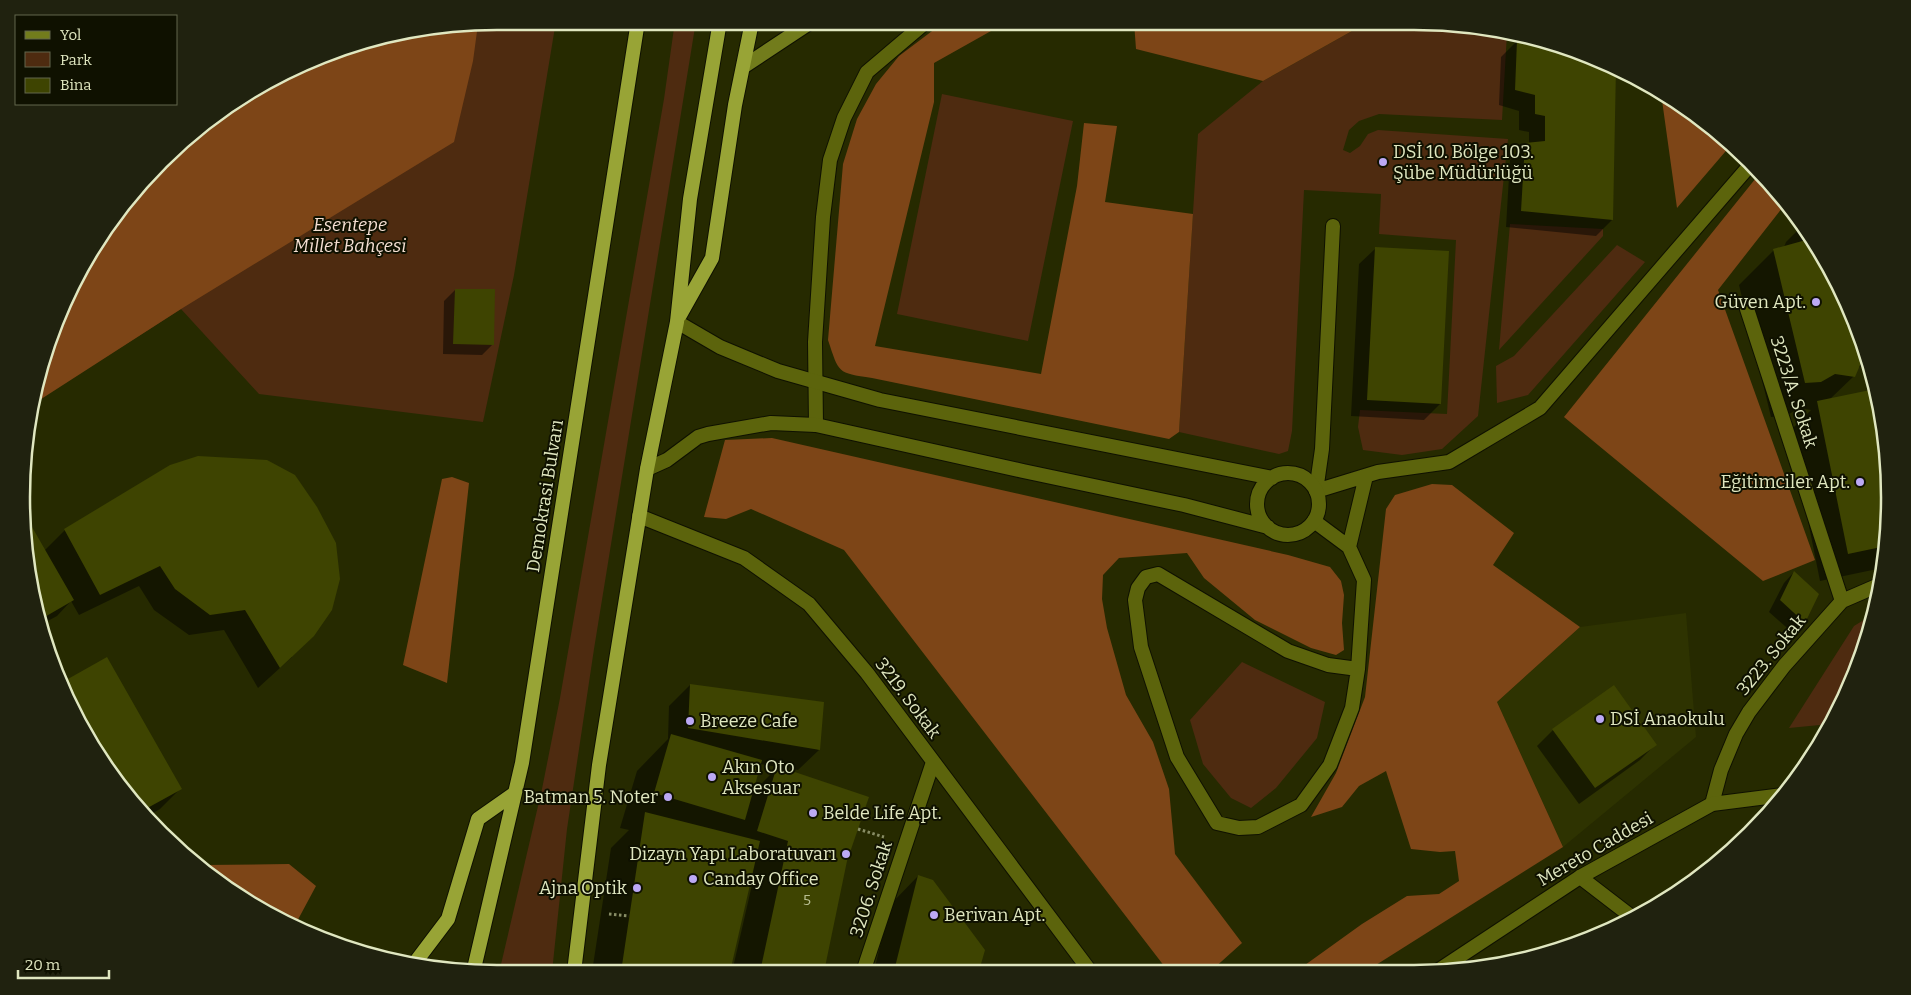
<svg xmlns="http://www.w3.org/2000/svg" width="1911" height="995" font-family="Bitter,serif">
  <rect width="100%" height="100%" fill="#262a00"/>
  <path fill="#2e3301" d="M1686,613L1696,737L1563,847L1497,702L1580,627Z"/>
  <path fill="#4e2b10" d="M498,21H556L514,275L483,422L259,394L181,309L35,402L37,375L101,233L207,120L344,47Z
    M675,21H696L594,649L567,829L552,972L499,973L542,789L560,698L664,99Z
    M1368,22H1444L1507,33L1502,120L1379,114L1359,121L1349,130L1343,150L1350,153L1360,146L1368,134L1378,130L1508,139L1478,416L1442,449L1402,455L1363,450L1358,427L1360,410L1447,414L1456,240L1379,234L1381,194L1304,190L1292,431L1288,451L1279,454L1179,432L1198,134L1263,81Z
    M942,94L1073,121L1028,341L897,314Z
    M1510,224L1603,229V236L1499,350Z
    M1617,245L1645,262L1528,395L1497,403L1496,366L1514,356Z
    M1875,613L1873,621L1841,708L1830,724L1789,728L1854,626Z
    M1242,662L1325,702L1317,738L1276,788L1251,808L1231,798L1203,764L1190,720Z
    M1726,854L1703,876L1685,886L1689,873L1712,859Z"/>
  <path fill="#7d4517" d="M944,22H1007L934,63V102L875,346L1041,374L1077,186L1084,123L1117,126L1105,202L1193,214L1179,432L1169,439L872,378C837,373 839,373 828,340L843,164L857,119L876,84L899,56Z
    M1134,22H1368L1263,81L1136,49Z
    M478,24L473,61L454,142L181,309L35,403L37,375L101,233L207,120L344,47Z
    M1661,93L1704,120L1731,145L1677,208Z
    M1760,173L1772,184L1786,203L1718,290L1815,560L1763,581L1564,417Z
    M772,438L1288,555L1330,567L1341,581L1344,595L1342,623L1344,650L1336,655L1311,648L1255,620L1204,578L1187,553L1119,558L1103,575L1102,599L1107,628L1126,695L1153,742L1169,789L1175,854L1242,943L1212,970L1168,971L844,550L751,509L726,519L704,517L725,440Z
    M452,477L469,483L447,683L403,665L442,479Z
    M1432,484L1452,485L1514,533L1493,565L1580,627L1497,702L1563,847L1368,970H1298L1362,924L1407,896L1439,894L1459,881L1455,851L1440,852L1411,849L1386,771L1359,786L1342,807L1311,817L1336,773L1365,697L1386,509L1395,495Z
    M289,864L316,886L294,927L287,925L204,865Z"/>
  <path fill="#0007" fill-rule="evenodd" d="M1517,41L1612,220L1596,236L1506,227L1510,160L1526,144H1529V132L1519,130V111L1499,105L1501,57Z
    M1802,226L1826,260L1865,345L1868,361L1864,365L1857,368L1854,376L1829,400L1889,529L1882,568L1820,581L1790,431L1811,410L1799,408L1786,416L1771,417L1739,285L1774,250L1784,247L1786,242Z
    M1376,248L1440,404L1424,420L1351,416L1359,264Z
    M455,290L493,344L482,355L443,354L444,301Z
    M171,466L292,657L258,688L224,630L189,635L154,610L139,586L79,615L71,601L57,616L44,623L23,534L44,551L65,530Z
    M1794,572L1804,622L1793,633L1769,612L1784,583Z
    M690,685L819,750L798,770L781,767L846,861L823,972H732L754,876L751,875L729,972H592L611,848L629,830L620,828L637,771L668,739L669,706ZM760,764L778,767L752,793Z
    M1553,730L1656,744L1640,760L1579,804L1537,746Z
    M101,762L180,789L160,809L146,817Z
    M918,876L984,950L978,971H874L890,905Z"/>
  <path fill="#3e4401" d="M1517,40L1549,42L1616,67L1613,220L1521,211L1525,143L1545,141V116L1535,114V95L1515,90Z
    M1808,235L1826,260L1865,345L1866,351L1855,377L1835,374L1821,382L1805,383L1773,249L1806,240Z
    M1375,247L1449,251L1441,404L1367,400Z
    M455,289H495L494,345L453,344Z
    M1875,389L1886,436L1889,529L1886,546L1848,554L1817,401Z
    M198,456L267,460L295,475L317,507L336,543L340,579L332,610L314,636L280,668L245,610L210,615L175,589L160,566L100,595L64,529L170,465Z
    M32,527L74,600L43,618L23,533Z
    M1794,571L1819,594L1805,623L1780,600Z
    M107,657L182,789L142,811L101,762L59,684Z
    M690,684L824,702L820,750L688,728Z
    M1614,685L1657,745L1595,788L1552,729Z
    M671,734L762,760L745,820L654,793Z
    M777,766L869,797L847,861L824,972H760L788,841L757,831Z
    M645,812L760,841L730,972H621Z
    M918,875L933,880L985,950L979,971H894Z"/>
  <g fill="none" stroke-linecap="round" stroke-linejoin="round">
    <defs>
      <path id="service" d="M1333,226L1322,449L1316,491L1378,472L1449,462L1540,408L1751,164
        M816,425L815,342L823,217L830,160L844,118L867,72L926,22
        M1314,521L1349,547L1364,580L1358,669L1352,708L1330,765L1301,805L1258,827L1239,828L1217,823L1177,757L1141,647L1135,600L1138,588L1146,577L1158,574L1288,651L1328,665L1358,669
        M1349,547L1366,476"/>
      <path id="minor" d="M1747,309L1842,601
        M677,322L720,347L778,371L880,400L1272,478
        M647,469L667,460L698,437L708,434L771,423L816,425L1023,471L1184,505L1268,527
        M1257 504a31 31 0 1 1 62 0a31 31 0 1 1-62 0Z
        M639,516L744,558L809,604L867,673L1090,971
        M1712,804L1721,770L1736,734L1749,712L1784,666L1842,601L1879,585
        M1580,877L1632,917
        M863,972L933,762"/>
      <path id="tertiary" d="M1439,970L1580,877L1712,804L1783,795"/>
      <path id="secondary" d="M743,67L811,22"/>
      <path id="trunk" d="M680,315L712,258L735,105L752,22
        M414,964L448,919L478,819L515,793
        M574,972L599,765L647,469L677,322L690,199L720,21
        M473,973L522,763L638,21"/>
    </defs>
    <use href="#service" stroke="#0f1100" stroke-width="16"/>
    <use href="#minor" stroke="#0f1100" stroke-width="16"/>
    <use href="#tertiary" stroke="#0f1100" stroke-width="16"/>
    <use href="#secondary" stroke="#0f1100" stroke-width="16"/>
    <use href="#trunk" stroke="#0f1100" stroke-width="16"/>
    <path stroke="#888d65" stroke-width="3" stroke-dasharray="2.5 2.5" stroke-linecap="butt" d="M858,829L884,837
      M609,914L629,916"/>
    <use href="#service" stroke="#5c640c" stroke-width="14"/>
    <use href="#minor" stroke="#5c640c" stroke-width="14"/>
    <use href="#tertiary" stroke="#5c640c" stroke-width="14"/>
    <use href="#secondary" stroke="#727c1c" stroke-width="14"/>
    <use href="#trunk" stroke="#98a436" stroke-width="14"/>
  </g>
  <g fill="#bca9f5" stroke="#0f1100" stroke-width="2">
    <circle cx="1383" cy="162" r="5"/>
    <circle cx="1816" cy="302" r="5"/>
    <circle cx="1860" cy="482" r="5"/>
    <circle cx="1600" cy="719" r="5"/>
    <circle cx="690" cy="721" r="5"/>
    <circle cx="712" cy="777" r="5"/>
    <circle cx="668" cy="797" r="5"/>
    <circle cx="813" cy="813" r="5"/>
    <circle cx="846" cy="854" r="5"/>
    <circle cx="693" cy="879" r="5"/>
    <circle cx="637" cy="888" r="5"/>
    <circle cx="934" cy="915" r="5"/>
  </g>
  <g text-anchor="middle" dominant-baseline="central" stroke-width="4" stroke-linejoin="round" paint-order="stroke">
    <g font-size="15" fill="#b8be90">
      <text x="807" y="900">5</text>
    </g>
    <g font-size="18" fill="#e0e7c0" stroke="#0f1100" text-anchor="start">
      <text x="1393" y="152">DSİ 10. Bölge 103.<tspan x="1393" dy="21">Şübe Müdürlüğü</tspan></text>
      <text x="1806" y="302" text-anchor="end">Güven Apt.</text>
      <text x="1850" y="482" text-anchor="end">Eğitimciler Apt.</text>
      <text x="1610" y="719">DSİ Anaokulu</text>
      <text x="700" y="721">Breeze Cafe</text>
      <text x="722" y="767">Akın Oto<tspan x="722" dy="21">Aksesuar</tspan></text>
      <text x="658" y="797" text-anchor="end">Batman 5. Noter</text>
      <text x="823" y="813">Belde Life Apt.</text>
      <text x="836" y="854" text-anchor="end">Dizayn Yapı Laboratuvarı</text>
      <text x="703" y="879">Canday Office</text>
      <text x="627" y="888" text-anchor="end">Ajna Optik</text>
      <text x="944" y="915">Berivan Apt.</text>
    </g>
    <g font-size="18" font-style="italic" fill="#f5dfd2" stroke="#0f1100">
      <text x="350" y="225">Esentepe<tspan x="350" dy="21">Millet Bahçesi</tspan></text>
    </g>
    <g font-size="18" fill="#e0e7c0" stroke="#0f1100">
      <text transform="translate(1794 392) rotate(72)">3223/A. Sokak</text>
      <text transform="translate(545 496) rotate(-81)">Demokrasi Bulvarı</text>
      <text transform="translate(1771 655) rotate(-51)">3223. Sokak</text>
      <text transform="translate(908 698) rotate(53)">3219. Sokak</text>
      <text transform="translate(1595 849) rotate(-30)">Mereto Caddesi</text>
      <text transform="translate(871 889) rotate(-72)">3206. Sokak</text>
    </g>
  </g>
  <path d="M0 0H1911V995H0ZM497 30H1414A467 467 0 0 1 1881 497V498A467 467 0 0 1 1414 965H497A467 467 0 0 1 30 498V497A467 467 0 0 1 497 30Z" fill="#20220f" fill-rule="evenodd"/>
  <path fill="none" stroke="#e0e7c0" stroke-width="2.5" d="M497 30H1414A467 467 0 0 1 1881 497V498A467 467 0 0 1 1414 965H497A467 467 0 0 1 30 498V497A467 467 0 0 1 497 30Z"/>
  <rect x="15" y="15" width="162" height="90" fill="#0f1100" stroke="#63674d"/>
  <rect x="25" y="31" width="25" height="8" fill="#727c1c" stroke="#63674d"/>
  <text x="60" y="40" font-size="15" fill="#e0e7c0">Yol</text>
  <rect x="25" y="52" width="25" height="15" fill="#4e2b10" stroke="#63674d"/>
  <text x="60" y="65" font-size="15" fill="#e0e7c0">Park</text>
  <rect x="25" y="78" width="25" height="15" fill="#3e4401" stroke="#63674d"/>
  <text x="60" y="90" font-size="15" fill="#e0e7c0">Bina</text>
  <path d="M18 970v8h91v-8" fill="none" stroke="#e0e7c0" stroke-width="2.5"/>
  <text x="25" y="970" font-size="15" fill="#e0e7c0" stroke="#0f1100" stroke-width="4" paint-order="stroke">20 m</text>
</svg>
